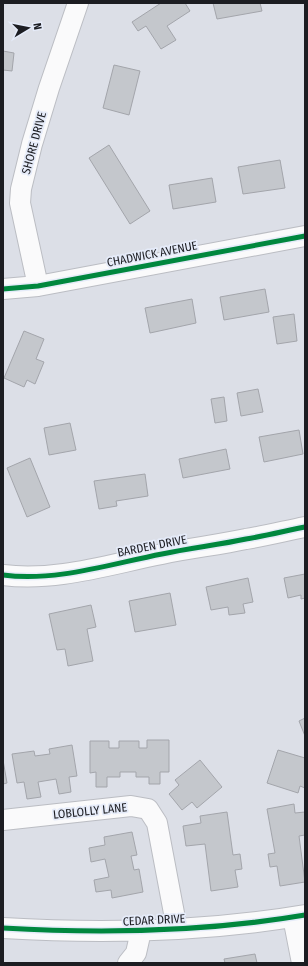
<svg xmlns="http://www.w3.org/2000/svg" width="308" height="966" font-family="'Fira Sans Condensed',sans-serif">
  <rect width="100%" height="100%" fill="#dcdfe7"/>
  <path fill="#c4c7cc" stroke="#a3a5ab" d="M161,3H185L190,11L167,26L176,40L161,49L146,26L138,31L132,22Z
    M213,3H260L262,11L217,19Z
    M3,51L14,53L12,71L3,70Z
    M114,65L140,71L129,115L103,108Z
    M109,145L150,211L130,224L89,158Z
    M280,160L285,188L243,194L238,167Z
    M212,178L216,202L173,209L169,185Z
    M265,289L269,312L224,320L220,297Z
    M192,299L196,323L150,333L145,308Z
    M294,314L297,341L277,344L273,317Z
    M24,331L44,339L36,359L44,362L35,384L27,380L24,387L4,378Z
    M258,389L263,412L241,416L237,393Z
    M224,397L227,421L215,423L211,399Z
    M70,423L76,450L49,455L44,428Z
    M299,430L303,454L264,462L259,437Z
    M226,449L230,469L183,478L179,459Z
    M30,458L50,507L27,517L7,468Z
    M145,474L148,496L116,501L117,506L99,509L94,481Z
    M305,574V598L301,599V595L288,598L284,578Z
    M248,578L253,602L243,604L245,613L229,615L228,607L211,610L206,587Z
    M170,593L176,625L135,632L129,601Z
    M91,605L96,627L87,629L93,661L68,666L65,649L57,650L49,614Z
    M305,718V736L299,721Z
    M147,740H169V772H160V784H149V777H136V772H120V777H107V787H96V772L90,773V741H109V748H119V741H139V748H147Z
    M72,745L77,776L69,777L71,792L59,794L56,779L38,782L41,797L27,799L24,782L17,783L12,754L34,751L35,756L50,754L49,749Z
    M278,750L305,758V788L300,786L298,793L267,783Z
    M3,760L7,783L3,784Z
    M200,760L222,787L197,808L192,802L182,810L169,794L179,785L175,780Z
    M294,804L295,813L305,812V835L299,836L305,882L280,886L277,866L270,867L268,854L275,853L267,809Z
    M227,812L233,855L240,854L242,869L235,870L238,887L211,891L205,844L186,846L183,826L201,823L200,816Z
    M132,832L137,855L131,856L134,870L139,869L143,892L112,898L111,890L96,892L94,880L109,877L105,859L91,862L89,848L105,845L104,837Z
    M255,954L257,963H225L224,959Z"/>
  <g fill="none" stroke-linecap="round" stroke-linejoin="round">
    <defs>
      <path id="minor" d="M38,286L20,203L21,189L32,144L49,88L78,3
        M3,289L38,286L305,236
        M3,575C56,582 110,564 162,554C190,548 218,545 246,539C265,536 285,531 305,527
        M3,820L131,806L148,809L157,823L177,929
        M293,917L302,963
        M3,928C104,934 205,932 305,915
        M128,963L136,953L141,931"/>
    </defs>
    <use href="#minor" stroke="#bbbdc3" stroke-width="22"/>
    <use href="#minor" stroke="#fafafb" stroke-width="20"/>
    <defs>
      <path id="cycleway" d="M3,289L38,286L305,236
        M3,575C56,582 110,564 162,554C190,548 218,545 246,539C265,536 285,531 305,527
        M3,928C104,934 205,932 305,915"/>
    </defs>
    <use href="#cycleway" stroke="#e5ebf9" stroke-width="8"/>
    <use href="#cycleway" stroke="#00873e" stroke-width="5"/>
  </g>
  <g text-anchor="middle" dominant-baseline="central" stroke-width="3.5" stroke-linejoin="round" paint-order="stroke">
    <g font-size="12" fill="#1c1d22" stroke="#e5ebf9">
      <text transform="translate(34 143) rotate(-75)">SHORE DRIVE</text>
      <text transform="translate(152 254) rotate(-11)">CHADWICK AVENUE</text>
      <text transform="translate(152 546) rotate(-11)">BARDEN DRIVE</text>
      <text transform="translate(90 811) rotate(-6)">LOBLOLLY LANE</text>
      <text transform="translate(154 920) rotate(-3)">CEDAR DRIVE</text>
    </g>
  </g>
  <rect width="308" height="966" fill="none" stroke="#1c1d22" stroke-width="8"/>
  <g transform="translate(28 28) rotate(80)" stroke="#e5ebf9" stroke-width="3" paint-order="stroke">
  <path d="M0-3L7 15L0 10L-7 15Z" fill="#1c1d22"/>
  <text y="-6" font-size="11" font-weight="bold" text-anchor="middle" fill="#1c1d22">N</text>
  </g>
</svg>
